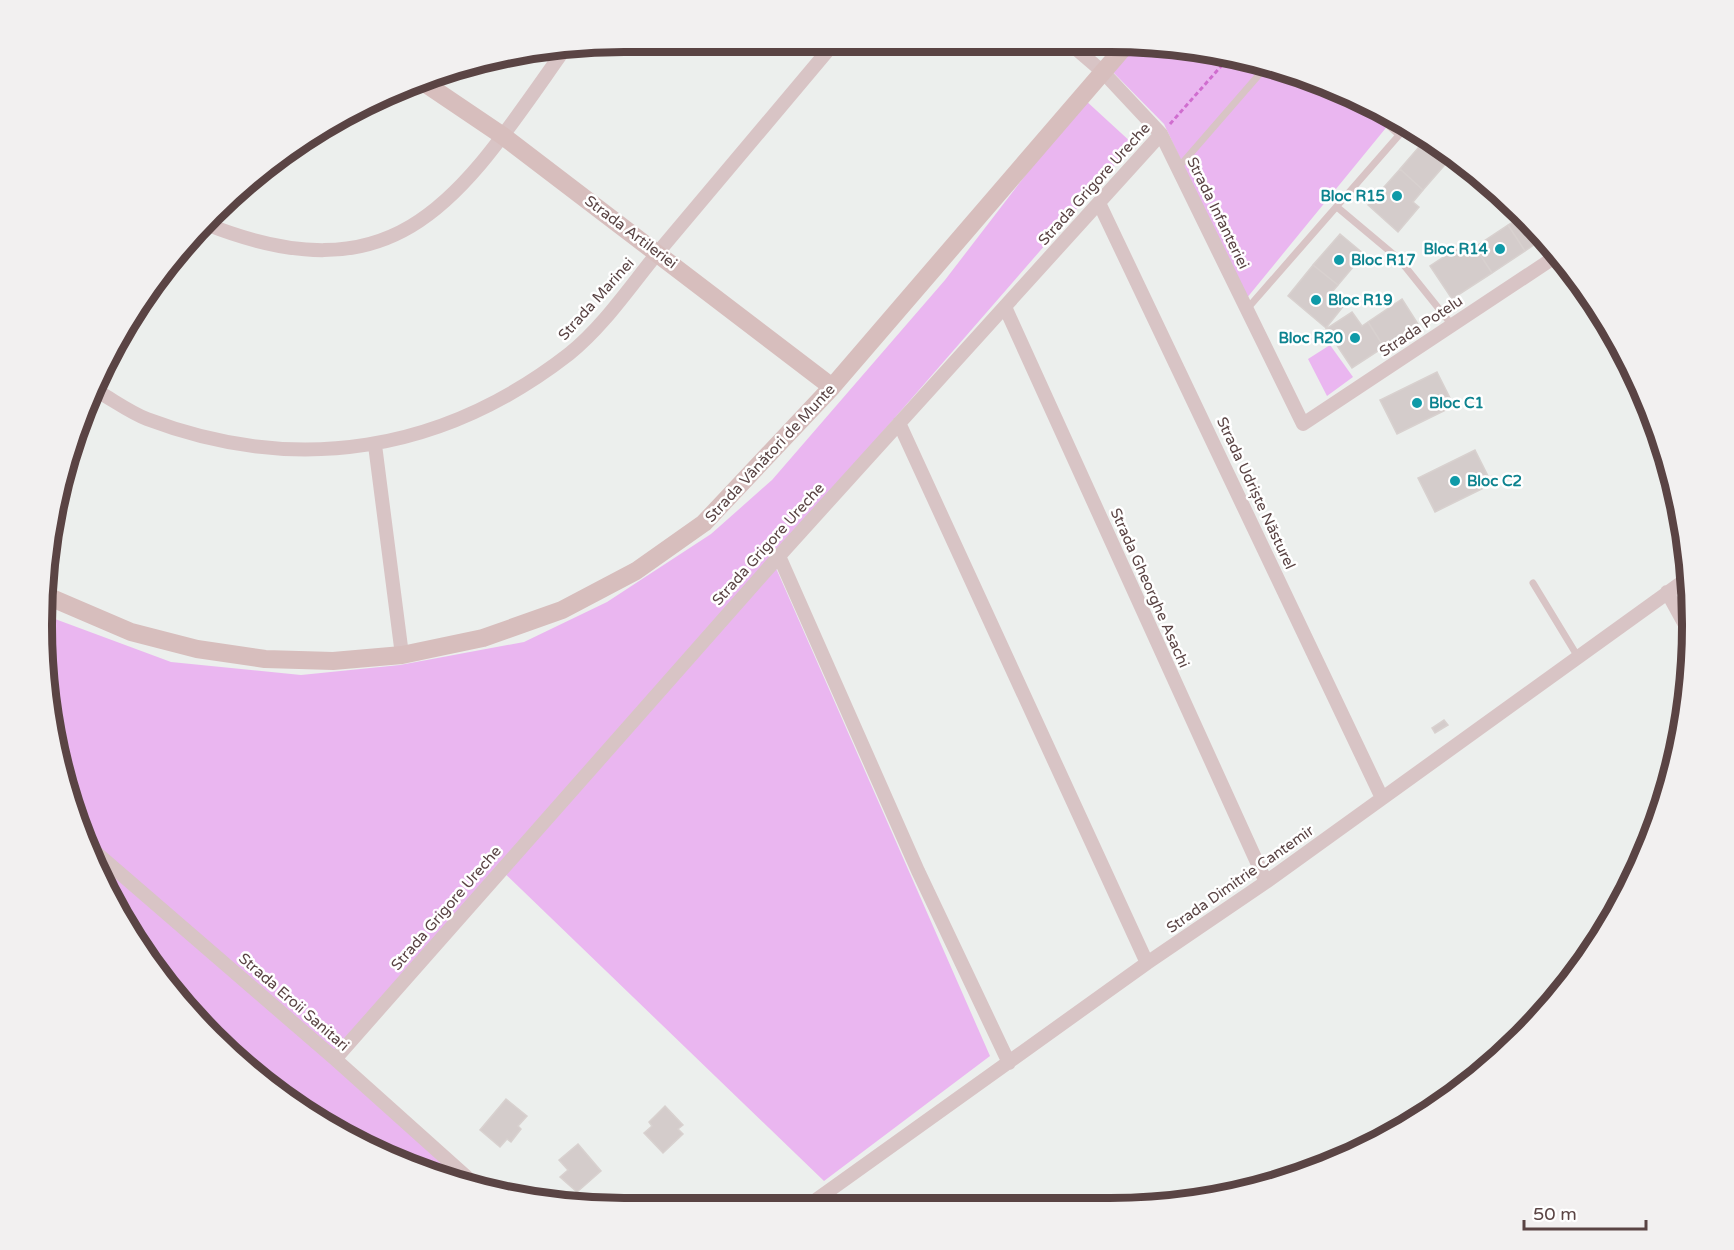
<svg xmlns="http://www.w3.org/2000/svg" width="1734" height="1250" font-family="'Varela Round',sans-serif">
  <rect width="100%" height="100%" fill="#ecefed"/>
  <path fill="#eab6f0" d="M1129,44L1223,53L1394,118L1246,299L1164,124L1109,68Z
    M1084,99L1133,144L772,559L990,1056L824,1181L497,866L334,1062L475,1188L367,1148L270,1087L186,1009L87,848L47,701V616L171,662L301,675L400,665L524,642L607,602L711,534L772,480L945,280Z
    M1330,345L1353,377L1327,396L1308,359Z"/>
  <path fill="#d4cccb" stroke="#d8d1cf" stroke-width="1.5" d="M1425,140L1449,160L1423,190L1400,169Z
    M1400,169L1423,190L1413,202L1419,207L1398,232L1368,205Z
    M1520,218L1544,238L1525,251L1508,225Z
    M1508,225L1525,251L1492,273L1475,247Z
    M1340,234L1364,254L1338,285L1313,265Z
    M1475,247L1492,273L1452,299L1430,266L1457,248L1462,256Z
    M1313,265L1338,285L1332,292L1345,304L1326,328L1288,296Z
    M1402,299L1418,324L1384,347L1368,322Z
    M1352,312L1362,326L1368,322L1384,347L1352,368L1326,329Z
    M1437,372L1454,406L1397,434L1380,400Z
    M1475,450L1492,484L1435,512L1418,478Z
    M1444,720L1448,725L1435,733L1432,728Z
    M506,1099L527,1116L518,1126L521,1129L511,1142L507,1139L500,1147L480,1130Z
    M665,1106L683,1125L678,1129L683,1134L663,1153L644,1133L652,1126L649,1122Z
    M578,1144L601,1171L577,1192L560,1177L568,1170L559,1160Z"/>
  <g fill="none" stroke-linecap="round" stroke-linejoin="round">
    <path stroke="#d06dcf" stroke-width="3" stroke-dasharray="4.5 3" stroke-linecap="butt" d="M1170,124L1230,56"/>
    <path stroke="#d8c4c5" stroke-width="7" d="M1369,108L1399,135
      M1178,168L1264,69
      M1337,207L1399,259L1452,325
      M1247,309L1407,126
      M1533,583L1578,657"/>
    <path stroke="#d8c4c5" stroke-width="14" d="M1068,42L1103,72L1161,134L1303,424L1558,255
      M1099,203L1382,798
      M206,224C402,302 462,194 564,50
      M1005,307L1266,882
      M95,390C112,399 129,412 147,419C297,476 443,452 569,354C604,326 631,285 660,250C718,181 777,111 835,42
      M899,423L1147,963
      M375,445L402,655
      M779,556L918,871L1009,1063
      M1667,592L1690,634
      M85,843L335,1059L480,1189
      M335,1059L779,556L1161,134
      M809,1205L1147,963L1266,882L1688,578"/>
    <path stroke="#d7bebd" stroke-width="18" d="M426,84L503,136L832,387
      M47,596L131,632L197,649L265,659L333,661L402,655L483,638L562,610L636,571L704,523L832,387L1127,44"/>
  </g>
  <g fill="#0f9aa8" stroke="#fff" stroke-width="2">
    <circle cx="1397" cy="196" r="6"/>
    <circle cx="1500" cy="249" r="6"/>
    <circle cx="1339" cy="260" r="6"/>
    <circle cx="1316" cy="300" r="6"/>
    <circle cx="1355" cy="338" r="6"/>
    <circle cx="1417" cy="403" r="6"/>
    <circle cx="1455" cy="481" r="6"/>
  </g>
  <g text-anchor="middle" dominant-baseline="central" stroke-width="5" stroke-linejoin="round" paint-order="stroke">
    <g font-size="15" fill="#5a4444" stroke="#fff">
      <text transform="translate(1094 184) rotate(-48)">Strada Grigore Ureche</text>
      <text transform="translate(1218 213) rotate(64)">Strada Infanteriei</text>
      <text transform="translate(631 232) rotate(37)">Strada Artileriei</text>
      <text transform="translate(596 299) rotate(-48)">Strada Marinei</text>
      <text transform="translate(1421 326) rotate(-34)">Strada Potelu</text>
      <text transform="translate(770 453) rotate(-47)">Strada Vânători de Munte</text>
      <text transform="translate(1256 493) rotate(65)">Strada Udriște Năsturel</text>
      <text transform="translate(768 544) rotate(-48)">Strada Grigore Ureche</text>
      <text transform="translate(1150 588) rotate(66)">Strada Gheorghe Asachi</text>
      <text transform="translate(1240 879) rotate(-35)">Strada Dimitrie Cantemir</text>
      <text transform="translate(446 908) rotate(-49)">Strada Grigore Ureche</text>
      <text transform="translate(294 1002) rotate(41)">Strada Eroii Sanitari</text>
    </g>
    <g font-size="15" font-weight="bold" fill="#0d838f" stroke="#fff" text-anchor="start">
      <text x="1385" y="196" text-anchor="end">Bloc R15</text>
      <text x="1488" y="249" text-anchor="end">Bloc R14</text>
      <text x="1351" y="260">Bloc R17</text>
      <text x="1328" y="300">Bloc R19</text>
      <text x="1343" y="338" text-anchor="end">Bloc R20</text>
      <text x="1429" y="403">Bloc C1</text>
      <text x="1467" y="481">Bloc C2</text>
    </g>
  </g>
  <path d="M0 0H1734V1250H0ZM624 52H1110A572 572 0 0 1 1682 624V626A572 572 0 0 1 1110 1198H624A572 572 0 0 1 52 626V624A572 572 0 0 1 624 52Z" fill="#f2f0f0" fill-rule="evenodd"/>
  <path fill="none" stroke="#5a4444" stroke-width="8" d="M624 52H1110A572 572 0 0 1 1682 624V626A572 572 0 0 1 1110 1198H624A572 572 0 0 1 52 626V624A572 572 0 0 1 624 52Z"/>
  <path d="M1524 1220v9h122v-9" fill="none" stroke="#5a4444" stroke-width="3"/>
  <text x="1533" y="1220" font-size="18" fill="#5a4444" stroke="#ffffff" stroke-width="4.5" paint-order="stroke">50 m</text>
</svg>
